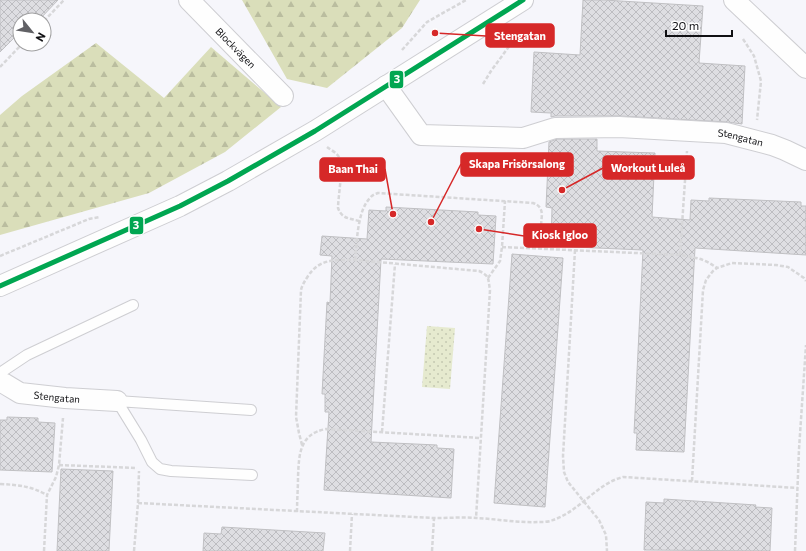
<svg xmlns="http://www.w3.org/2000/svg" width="806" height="551" font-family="Commissioner,sans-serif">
  <defs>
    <pattern id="green-dots" width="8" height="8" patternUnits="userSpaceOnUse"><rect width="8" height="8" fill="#e6eacf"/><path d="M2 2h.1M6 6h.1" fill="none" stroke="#c4c8b1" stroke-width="1.8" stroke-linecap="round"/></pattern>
    <pattern id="forest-firs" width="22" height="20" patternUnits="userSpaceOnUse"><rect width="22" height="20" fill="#dadeba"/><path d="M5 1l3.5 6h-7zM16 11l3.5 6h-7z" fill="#babd9f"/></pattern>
    <pattern id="building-cross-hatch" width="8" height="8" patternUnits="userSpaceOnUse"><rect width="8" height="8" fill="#dedee2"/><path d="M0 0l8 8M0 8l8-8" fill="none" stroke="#bdbdc1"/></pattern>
  </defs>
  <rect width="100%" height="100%" fill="#f6f6fb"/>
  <path fill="url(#green-dots)" d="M427,326L455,328L450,389L422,387Z"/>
  <path fill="url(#forest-firs)" d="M242,0H420L402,28L327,88L287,79Z
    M96,43L164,98L211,47L281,107L225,152L149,193L0,235V115L22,96Z"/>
  <path fill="url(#building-cross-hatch)" stroke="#c0c0c3" d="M0,0H58L39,20H20V32L0,52Z
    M583,0H604L703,6L699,63L745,66L742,124L727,122L620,116H555L551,117V113L531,112L534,52L580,55Z
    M557,139H597V151L655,153L652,217L690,220L691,200L709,201V198L801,202V206H806V255L695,248L684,452L636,450L637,433H634L643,250L551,246L552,208L546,207L549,142Z
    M386,207L478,212V215L496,216L493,264L381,259L371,442L437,445V448L454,449L451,498L324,490L329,412H325V394H322L327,302L330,303L332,256L320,255L322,236L367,239L369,210L386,211Z
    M512,254L563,258L545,507L494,503Z
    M7,417L38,418V422L55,423L52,472L0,470V420H7Z
    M61,469L113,471L109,551H57Z
    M664,499L756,505L755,507L772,508L770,551L644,550L646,502L664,503Z
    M222,527L325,533L323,551H203L204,533L221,534Z"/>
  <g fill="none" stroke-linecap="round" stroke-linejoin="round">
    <defs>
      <path id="service" d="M0,373L27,355L133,305
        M117,401L141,440L152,462L160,469L171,471L252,475
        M117,401L251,410"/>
      <g id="minor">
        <path id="s1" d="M189,0L283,96"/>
        <path d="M734,0L806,68"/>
        <path id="s2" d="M386,86L421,135L523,138L555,128L619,127L726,133L772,145L785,150L806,160"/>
        <path d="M0,286L180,206L228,181L315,131L523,0"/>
        <path id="s3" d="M0,382L5,384L20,393L65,398L117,401"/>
      </g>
    </defs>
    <use href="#service" stroke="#ceced2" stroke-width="12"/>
    <use href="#minor" stroke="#ceced2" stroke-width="22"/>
    <path stroke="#d7d7d9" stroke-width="2.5" stroke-dasharray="4 2" stroke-linecap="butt" d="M44,21L64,0
      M743,39L754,56L761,81L757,120
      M402,50L427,22L466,0
      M0,67L22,44
      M483,84L491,71L524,26
      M327,147C331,150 337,153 339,157C344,165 338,197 338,208C342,219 349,218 359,221
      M502,247L680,255C697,258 703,258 717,268
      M575,250L563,456L564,472L568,482L599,520L606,535L607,551
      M680,255L687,151
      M0,256L89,219L100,217
      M355,260C357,243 357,211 370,198C372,195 375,194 378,193L533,203C539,205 541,208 542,214L539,248
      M488,278L500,261L502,247L505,201
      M382,432L395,264
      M302,445L299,433L296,417L301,290C302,285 305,281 308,276C320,258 336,260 355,260L479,271C490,276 488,279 490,290L476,518
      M59,465L137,468
      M692,481L703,290L706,280L713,271L717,268L732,263L776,265L788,267L804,278L806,281
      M0,484C19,485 31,486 47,495
      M138,503L434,518C448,518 463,517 477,518C497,519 518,523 538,522C543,522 549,522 553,520C580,511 596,484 623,477L798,488
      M297,512C297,500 298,489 298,477C299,455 299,434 326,429L481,438
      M44,551L47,495L56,477L59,465L63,418
      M134,551L138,503L139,471
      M350,551L352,514
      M432,551L434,518
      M795,551L799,449L806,345"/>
    <use href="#service" stroke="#fefefe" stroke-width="10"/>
    <use href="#minor" stroke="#fefefe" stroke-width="20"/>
    <defs>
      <path id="bus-1" d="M0,286L180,206L228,181L315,131L523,0"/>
    </defs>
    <use href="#bus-1" stroke="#fff" stroke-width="8"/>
    <use href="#bus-1" stroke="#00a651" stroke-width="5"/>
  </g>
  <g text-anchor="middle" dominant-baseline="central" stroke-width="3" stroke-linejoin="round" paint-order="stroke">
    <g font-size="10" fill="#111114" stroke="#fff">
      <text stroke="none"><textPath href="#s1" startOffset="67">Blockvägen</textPath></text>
      <text stroke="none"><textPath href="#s2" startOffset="382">Stengatan</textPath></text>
      <text stroke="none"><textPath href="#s3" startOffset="60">Stengatan</textPath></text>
    </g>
  </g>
  <path fill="none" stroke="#d62828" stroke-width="1.5" d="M435 33L486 36M431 222L461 164M562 190L603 168M393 214L385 169M479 229L524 236"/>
  <g fill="#d62828" stroke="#fff" stroke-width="1.5">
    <circle cx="435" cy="33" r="4"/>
    <circle cx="431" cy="222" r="4"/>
    <circle cx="562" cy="190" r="4"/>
    <circle cx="393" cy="214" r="4"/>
    <circle cx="479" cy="229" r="4"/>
  </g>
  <g fill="#d62828" stroke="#d62828" stroke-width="1.5">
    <rect x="486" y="24" width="68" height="23" rx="4"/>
    <rect x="461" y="153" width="112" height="23" rx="4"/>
    <rect x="603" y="156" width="91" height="23" rx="4"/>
    <rect x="320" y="158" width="65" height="23" rx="4"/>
    <rect x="524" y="224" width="72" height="23" rx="4"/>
  </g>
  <g font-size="11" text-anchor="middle" font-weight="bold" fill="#fff">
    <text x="520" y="40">Stengatan</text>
    <text x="517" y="168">Skapa Frisörsalong</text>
    <text x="648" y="172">Workout Luleå</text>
    <text x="353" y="173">Baan Thai</text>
    <text x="560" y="239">Kiosk Igloo</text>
  </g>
  <g stroke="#fff" stroke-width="1.5">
    <rect x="389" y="70" width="15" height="19" rx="4" fill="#00a651"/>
    <rect x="129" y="216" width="15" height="19" rx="4" fill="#00a651"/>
  </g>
  <g font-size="11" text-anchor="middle" font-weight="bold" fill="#fff">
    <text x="397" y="83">3</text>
    <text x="136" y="229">3</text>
  </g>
  <g transform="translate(32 32) rotate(120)"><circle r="19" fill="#ffffff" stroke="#a0a0a1"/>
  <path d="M0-3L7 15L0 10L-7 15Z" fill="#616165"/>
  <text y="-6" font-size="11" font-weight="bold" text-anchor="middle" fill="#111114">N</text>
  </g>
  <path d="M666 30v6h66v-6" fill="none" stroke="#111114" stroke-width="2"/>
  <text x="672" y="30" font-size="12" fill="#111114" stroke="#ffffff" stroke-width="3" paint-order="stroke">20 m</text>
</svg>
